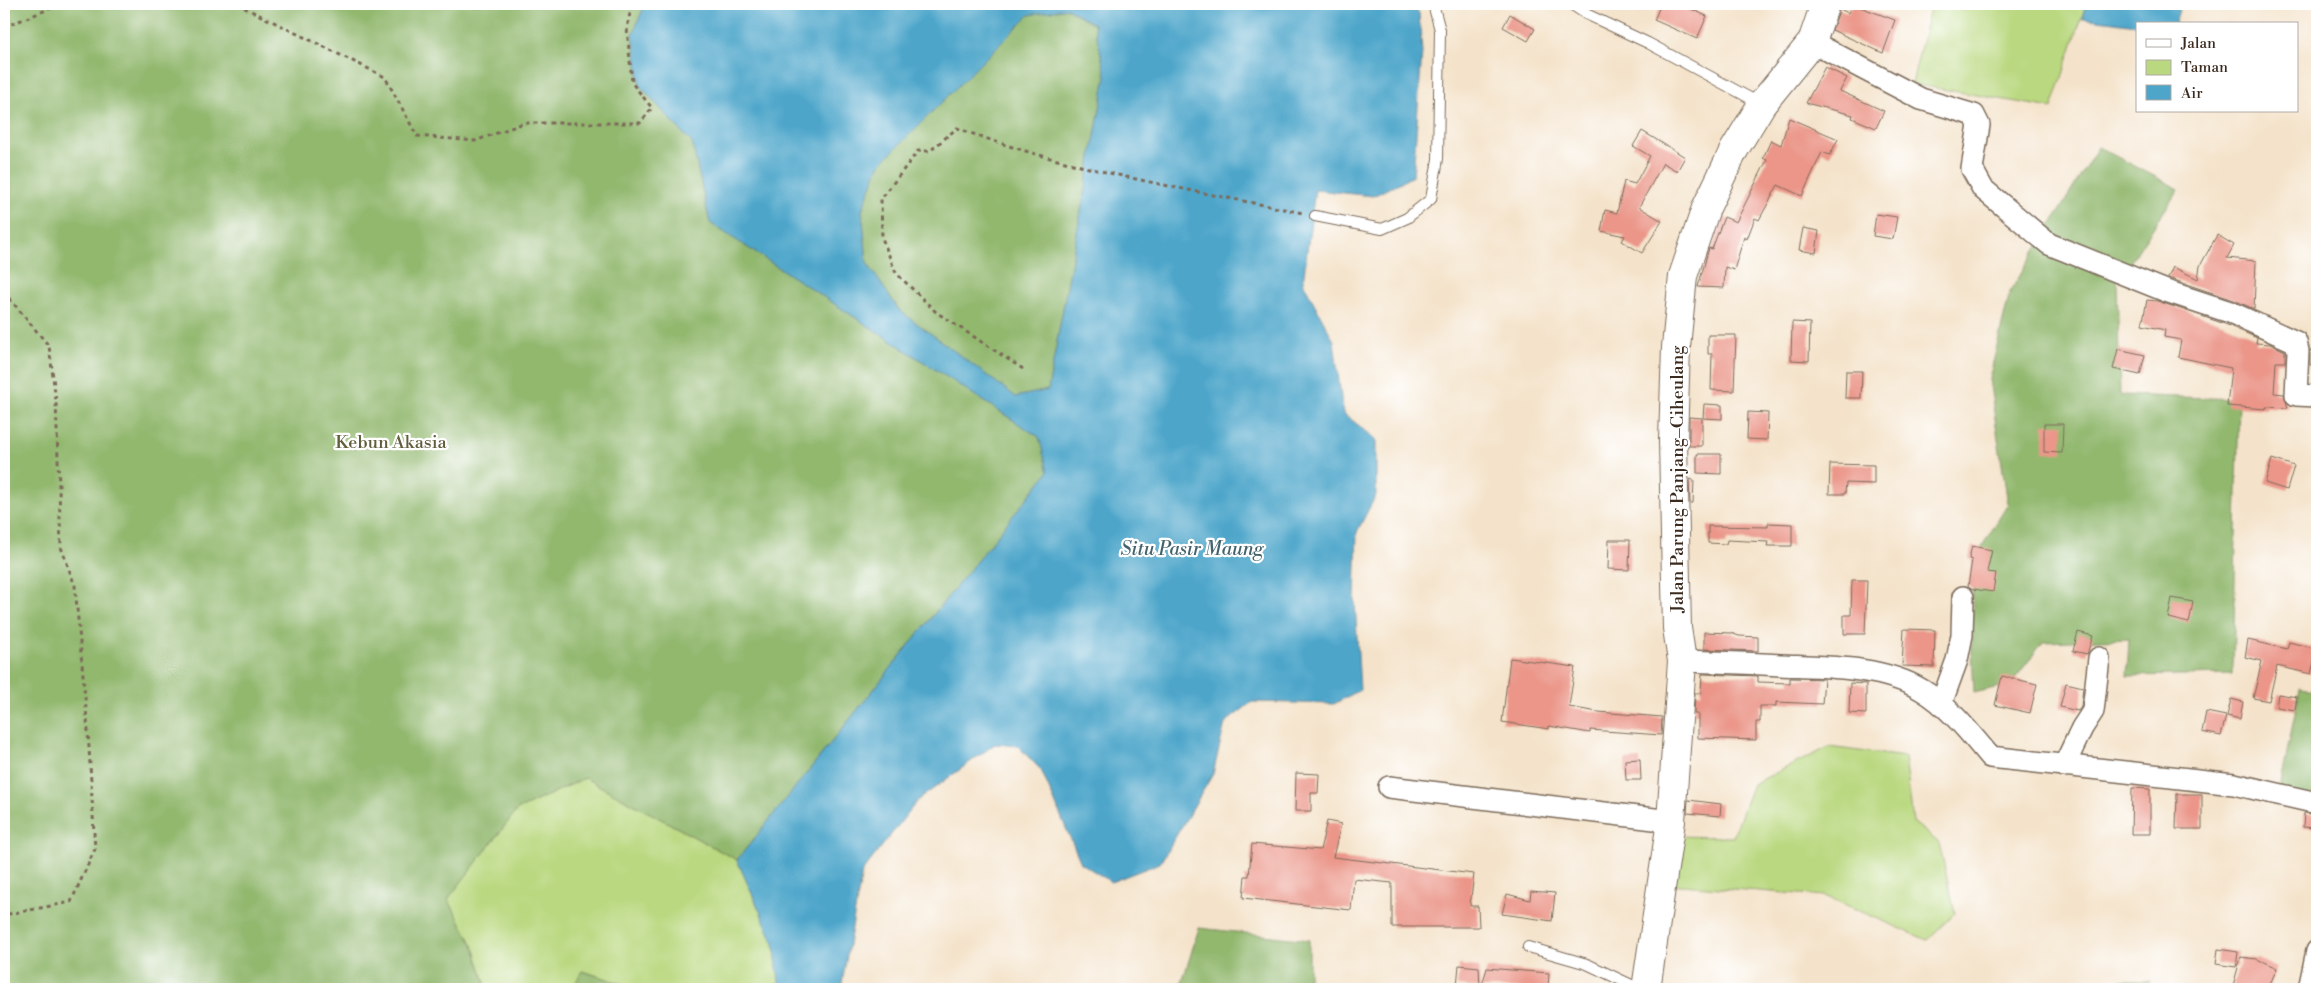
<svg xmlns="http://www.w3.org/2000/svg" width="2321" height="993" font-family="'Libre Bodoni',serif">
  <rect width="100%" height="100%" fill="#fff"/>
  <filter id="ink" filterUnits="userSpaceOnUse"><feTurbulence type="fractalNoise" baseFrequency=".02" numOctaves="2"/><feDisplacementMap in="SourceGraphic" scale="10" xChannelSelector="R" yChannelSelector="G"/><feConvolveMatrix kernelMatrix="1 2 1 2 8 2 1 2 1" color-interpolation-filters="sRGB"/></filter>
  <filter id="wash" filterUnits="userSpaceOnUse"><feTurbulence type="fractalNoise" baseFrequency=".0096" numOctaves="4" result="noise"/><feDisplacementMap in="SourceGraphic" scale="20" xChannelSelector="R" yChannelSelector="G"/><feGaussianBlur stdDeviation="1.12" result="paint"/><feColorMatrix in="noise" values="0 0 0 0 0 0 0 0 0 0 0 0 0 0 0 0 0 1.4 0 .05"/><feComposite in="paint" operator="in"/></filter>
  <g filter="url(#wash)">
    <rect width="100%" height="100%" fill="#f4e3ca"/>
    <path fill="#b9d87f" stroke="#7a814e" d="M1931,4H2086L2052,108L1912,84Z
      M1829,747L1905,757L1913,822L1939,843L1955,913L1927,940L1825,896L1655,883L1662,836L1733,837L1753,784Z
      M585,778L737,860L774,943L780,989H638L583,971L572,989H487L474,947L448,899L517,810Z"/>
    <path fill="#92b86e" stroke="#667146" d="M4,4H645L633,34L640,86L692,143L710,223L1039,437L1048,472L737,860L585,778L517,810L448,899L474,947L487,989H4Z
      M1067,8L1094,24L1106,76L1048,390L1016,397L899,310L867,263L862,210L879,165L1029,15Z
      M2098,147L2179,189L2117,282L2120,395L2239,399L2233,674L2127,676L2129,639L2043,642L2011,684L1974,693L1972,651L1973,561L2008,504L1989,379L2010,292Z
      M2300,688L2317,690V808L2279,793Z
      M1199,928L1309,940V989H1180Z
      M582,971L638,989H572Z
      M2094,981H2150L2146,989H2092Z"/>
    <path fill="#4da6ca" stroke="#446874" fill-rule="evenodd" d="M645,4H1412L1419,13L1422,52L1413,176L1373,196L1315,190L1303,282L1334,341L1343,413L1376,439V495L1357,532L1355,600L1360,690L1334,704L1252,702L1225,723L1213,774L1160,863L1111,882L1081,863L1041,770L1018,746L995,744L918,800L862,872L841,989H780L774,943L737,860L1048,472L1039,437L710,223L692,143L640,86L633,34ZM1067,8L1094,24L1106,76L1048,390L1016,397L899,310L867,263L862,210L879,165L1029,15Z
      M2086,4H2181L2175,24L2137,25L2082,18Z"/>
    <g id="blocks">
      <path fill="#eb9689" d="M1661,4H1679L1707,16L1697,39L1654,20Z
        M1852,4L1895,20L1883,53L1832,30L1840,9L1848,13Z
        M1510,14L1535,29L1528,41L1503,27Z
        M1825,67L1847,78L1840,91L1884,111L1876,128L1852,118L1853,115L1806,103Z
        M1789,118L1838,139L1830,155L1822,152L1802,196L1778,185L1759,220L1755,218L1747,239L1744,237L1734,270L1725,267L1724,288L1698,287L1709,248L1712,249L1724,217L1736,222L1767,160L1763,158L1771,140L1781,145Z
        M1642,131L1685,157L1677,171L1663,163L1639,207L1662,221L1642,253L1622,241L1625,236L1601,231L1605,210L1617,213L1624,181L1635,184L1650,156L1633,146Z
        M1876,214L1897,217L1893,239L1873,236Z
        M1803,228L1819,231L1816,253L1799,250Z
        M2217,235L2234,245L2227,258L2256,261L2254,309L2234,300L2168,278L2173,267L2198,279L2200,266Z
        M2147,300L2157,301L2225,324L2257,338L2256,343L2270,344L2285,351V362H2276L2274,393L2284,394L2288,408L2266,407V409L2227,406L2231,368L2178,357L2181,340L2164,337L2165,330L2142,325Z
        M1792,322L1810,323L1809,361L1791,360Z
        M1708,335H1736L1734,391L1711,390L1712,354H1708Z
        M2118,349L2145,355L2140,375L2113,369Z
        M2310,350H2317V365H2310Z
        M1846,371H1862L1861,398H1845Z
        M1704,404L1722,405V419L1703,418Z
        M1748,412L1768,413L1767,440L1747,439Z
        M1689,417L1702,418V446H1689Z
        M2044,424H2063L2062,453L2044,452Z
        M1697,454H1721V474L1697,473Z
        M2272,459L2294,466L2287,490L2265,483Z
        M1830,464L1874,465V484L1846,483L1845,494H1829Z
        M1689,479L1694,480L1693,503H1690Z
        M1768,523L1792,524V546H1767L1768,542L1727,540L1726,544L1708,543V526L1768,527Z
        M1609,540H1630L1629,570L1608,569Z
        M1972,546L1992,550L1987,572L1996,573L1993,592L1973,589L1968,586L1972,560L1969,559Z
        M1852,580H1867L1865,634H1844V615H1851Z
        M2172,598L2193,602L2189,623L2168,618Z
        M1904,629L1935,630L1934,667L1902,666Z
        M1704,632L1731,633L1739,636L1758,637V651L1704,649Z
        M2078,632L2093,636L2087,654L2073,651Z
        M2248,640L2287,649L2289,642L2317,649L2311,674L2277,666L2269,701L2253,698L2262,661L2245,657Z
        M1510,658L1575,667L1569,707L1598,712L1662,717L1661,735L1590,730V733L1549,726V729L1502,722Z
        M1702,674L1758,676V682L1790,683V678L1824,679L1822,704L1776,702V706H1760V722H1756V740L1698,738V714H1694L1695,693H1701Z
        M2002,676L2037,684L2030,713L1995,705Z
        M1850,683L1866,684V714L1849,713Z
        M2066,683L2083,687L2081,707L2078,711L2060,707Z
        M2278,694L2297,697L2295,710L2276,707Z
        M2231,699L2243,702L2240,719L2227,716Z
        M2206,712L2226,716L2221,736L2202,732Z
        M1640,759L1641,780H1626L1625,760Z
        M1296,773L1319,774L1318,793H1311V811H1295Z
        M2132,788L2150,789V834H2131Z
        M2177,794H2202V829H2176Z
        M1688,800L1721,804L1720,816L1687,813Z
        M2304,813L2317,815V828L2303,827Z
        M1327,821L1341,824L1333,857L1474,874L1470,906H1478L1479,927H1392V883L1354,879L1351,910L1243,898L1245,876H1249L1252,844L1320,850Z
        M1531,891L1555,893L1552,921L1502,914L1507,894L1530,900Z
        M2218,949L2238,952L2236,967L2216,964Z
        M2241,957L2257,959L2277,968L2268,989H2232Z
        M1459,965L1479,967L1480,988L1457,986Z
        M1487,968L1549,973L1548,989L1481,988Z"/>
    </g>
  </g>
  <g filter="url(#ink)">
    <use href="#blocks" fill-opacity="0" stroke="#7c6b5a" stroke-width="1"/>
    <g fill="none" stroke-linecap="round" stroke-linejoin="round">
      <defs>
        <path id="lane" d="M1571,4L1586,14L1648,43L1761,104
          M1315,216L1382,229L1407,218L1431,199L1438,159L1440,30L1433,4
          M1528,947L1587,964L1640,989"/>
        <path id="street" d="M1812,42L1921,99L1974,115L1979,125L1972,169L1983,189L2049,244L2166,291L2230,312L2296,342L2298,351L2296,395L2317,396
          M1682,661C1715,662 1748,663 1781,665C1827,667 1882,666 1922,690C1949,706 1970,733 1990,757L2234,784L2317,803
          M1941,704L1957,660L1962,635L1963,597
          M2064,766L2082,728L2093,711L2099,658
          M1389,787L1671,821
          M2309,989L2317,951"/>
        <path id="secondary" d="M1646,989L1671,821L1682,661L1677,628L1673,441L1676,347L1683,276L1706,208L1734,150L1762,104L1812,42L1825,4"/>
      </defs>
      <use href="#lane" stroke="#7c6b5a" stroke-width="12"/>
      <use href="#street" stroke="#7c6b5a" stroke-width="24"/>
      <use href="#secondary" stroke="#7c6b5a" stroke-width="30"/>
      <path stroke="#7c6b5a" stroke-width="3" stroke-dasharray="4 4" stroke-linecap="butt" d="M237,4L385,77L417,136L475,141L524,123H640L652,108L632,83L627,28L632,4
        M4,27L61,4
        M4,292L49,346L56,401L61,547L75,586L88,731L95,849L71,902L4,915
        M1023,369L936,312L896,273L882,238L881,199L918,151H930L957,128C1068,170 1187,189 1303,213"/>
      <use href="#lane" stroke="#fff" stroke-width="10"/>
      <use href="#street" stroke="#fff" stroke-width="21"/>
      <use href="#secondary" stroke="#fff" stroke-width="28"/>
    </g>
  </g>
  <g text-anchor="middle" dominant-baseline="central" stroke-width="4.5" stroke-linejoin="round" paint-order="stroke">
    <g font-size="18" fill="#615e3b" stroke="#fff">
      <text x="391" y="442">Kebun Akasia</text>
    </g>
    <g font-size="18" fill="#3b2a1e" stroke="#fff">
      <text transform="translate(1677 479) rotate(-90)">Jalan Parung Panjang–Ciheulang</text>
    </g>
    <g font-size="19" font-style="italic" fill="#43626b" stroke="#fff">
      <text x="1192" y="549">Situ Pasir Maung</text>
    </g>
  </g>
  <rect width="2321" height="993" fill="none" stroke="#fff" stroke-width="20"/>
  <rect x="2136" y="22" width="162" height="90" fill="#ffffff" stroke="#b1aaa5"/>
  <rect x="2146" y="39" width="25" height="8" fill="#ffffff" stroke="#b1aaa5"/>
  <text x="2181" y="48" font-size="15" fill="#3b2a1e">Jalan</text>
  <rect x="2146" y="60" width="25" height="15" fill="#b9d87f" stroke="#b1aaa5"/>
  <text x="2181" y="72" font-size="15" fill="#3b2a1e">Taman</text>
  <rect x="2146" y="85" width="25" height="15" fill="#4da6ca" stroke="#b1aaa5"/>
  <text x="2181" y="98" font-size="15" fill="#3b2a1e">Air</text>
</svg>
